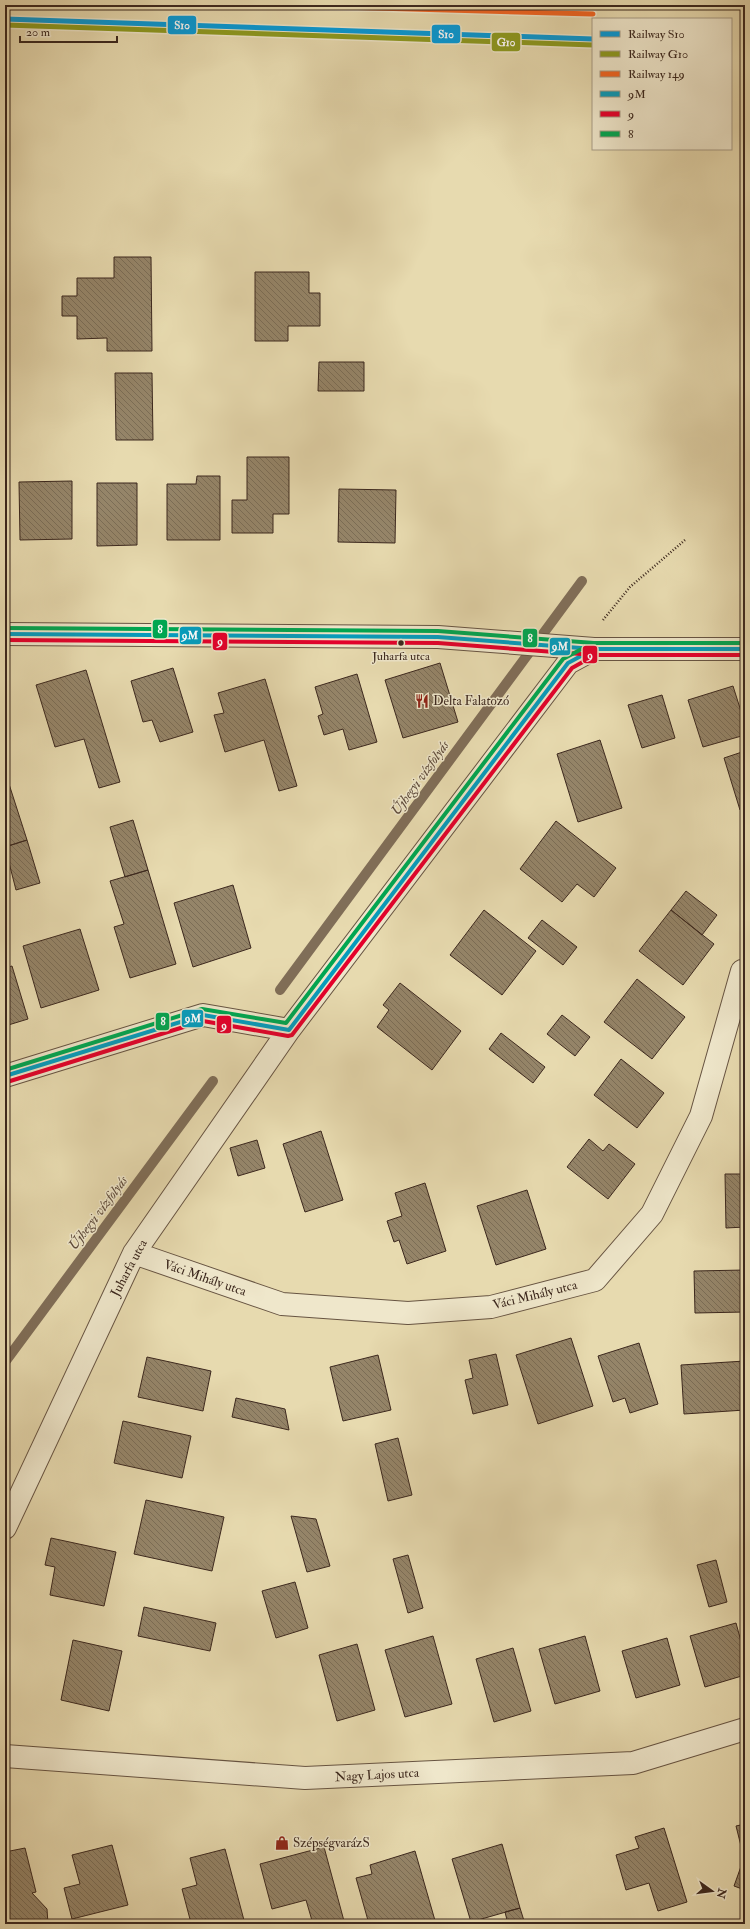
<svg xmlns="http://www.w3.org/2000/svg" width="750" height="1929" font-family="'IM FELL Double Pica',serif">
  <defs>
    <pattern id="building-back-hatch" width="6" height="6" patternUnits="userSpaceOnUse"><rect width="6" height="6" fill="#958569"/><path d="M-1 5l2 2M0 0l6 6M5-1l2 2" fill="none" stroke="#7b6d56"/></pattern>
  </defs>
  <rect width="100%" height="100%" fill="#e7daaf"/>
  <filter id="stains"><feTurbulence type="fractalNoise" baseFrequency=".005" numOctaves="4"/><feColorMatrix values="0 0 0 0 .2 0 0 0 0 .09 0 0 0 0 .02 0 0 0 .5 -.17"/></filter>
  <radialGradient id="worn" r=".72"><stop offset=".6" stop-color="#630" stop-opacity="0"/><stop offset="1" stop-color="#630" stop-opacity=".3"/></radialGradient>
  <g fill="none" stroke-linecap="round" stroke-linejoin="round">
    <path stroke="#806e58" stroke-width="10" d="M280,990L582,581
      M5,1362L213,1081"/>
  </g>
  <path fill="url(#building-back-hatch)" stroke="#3c281e" d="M114,257H151L152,351H107V338L77,339V316H62V296H77V278H114Z
    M255,272H309V293H320V326H288V341H255Z
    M319,362H364V391H318Z
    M115,373H152L153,440H116Z
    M247,457H289V514H273V533H232V500H247Z
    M197,476H220V540H167V484H196Z
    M72,481V539L20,540L19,482Z
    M97,483H137V545L97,546Z
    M339,489L396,490L395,543L338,542Z
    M745,501V554H742Z
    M440,663L458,722L403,738L385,680Z
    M173,668L193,732L160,742L152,720L143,722L131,681Z
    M86,670L120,782L99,788L84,739L55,747L36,685Z
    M357,674L377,742L349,750L343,729L324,735L318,716L323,714L315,687Z
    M265,679L297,786L279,791L264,740L225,752L214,715L224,713L218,693Z
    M733,686L745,724V735L703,747L688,700Z
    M662,695L675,738L642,748L628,705Z
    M600,740L622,808L578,822L557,754Z
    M745,751V809L740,810L724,758Z
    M9,784L27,840L5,847V785Z
    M133,820L148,870L125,877L110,827Z
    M556,821L616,868L594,897L577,884L562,902L520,869Z
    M27,840L40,883L16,890L5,847Z
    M148,870L176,964L130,978L114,927L124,924L110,881Z
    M233,885L251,948L193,967L174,903Z
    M686,891L717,915L702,935L671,910Z
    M484,910L536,951L502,995L450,955Z
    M671,910L714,944L683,985L639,951Z
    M542,920L577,947L563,965L528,938Z
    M80,929L99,990L41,1008L23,946Z
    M12,966L28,1019L5,1026V968Z
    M637,979L685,1017L652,1059L604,1022Z
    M400,983L461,1031L432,1070L377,1027L389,1010L383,1005Z
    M562,1015L590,1037L575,1056L547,1034Z
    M501,1033L545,1067L533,1083L489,1049Z
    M621,1059L664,1093L637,1128L594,1095Z
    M321,1131L343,1200L305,1212L283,1144Z
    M589,1139L603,1151L609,1144L635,1164L608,1199L567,1167Z
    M257,1140L265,1168L238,1176L230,1148Z
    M725,1174H745V1227L726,1228Z
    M425,1183L446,1251L407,1264L399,1240L394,1242L387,1221L402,1216L395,1193Z
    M527,1190L546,1249L496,1265L477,1206Z
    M745,1270V1312L695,1313L694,1271Z
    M571,1338L593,1406L538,1424L516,1355Z
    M639,1343L658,1404L630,1413L625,1398L613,1402L598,1356Z
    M496,1354L508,1405L473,1414L465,1380L473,1378L469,1360Z
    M378,1355L391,1410L343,1421L330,1367Z
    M147,1357L211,1371L203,1411L138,1397Z
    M745,1361V1410L684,1414L681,1365Z
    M236,1398L285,1409L289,1430L232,1417Z
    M123,1421L191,1436L182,1478L114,1463Z
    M398,1438L412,1495L388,1501L375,1444Z
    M146,1500L224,1517L212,1571L134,1554Z
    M291,1516L316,1519L330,1566L307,1572Z
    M51,1538L116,1552L104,1606L50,1595L55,1567L45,1565Z
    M408,1555L423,1608L408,1613L393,1559Z
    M716,1560L727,1602L709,1607L697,1565Z
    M295,1582L308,1628L276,1638L262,1591Z
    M144,1607L216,1623L210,1651L138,1636Z
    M736,1623L745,1656V1675L705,1687L690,1636Z
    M433,1636L452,1704L405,1717L385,1650Z
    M585,1636L600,1691L555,1704L539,1649Z
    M667,1638L680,1685L636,1698L622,1651Z
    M73,1640L122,1651L109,1711L61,1700Z
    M357,1644L375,1710L337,1721L319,1655Z
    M513,1648L531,1711L494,1722L476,1659Z
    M745,1824V1890L734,1886L744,1858L736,1826Z
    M664,1828L687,1902L658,1911L649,1883L626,1890L616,1855L639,1848L635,1837Z
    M502,1844L520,1908L471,1922L452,1859Z
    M112,1845L128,1905L72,1919L64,1888L80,1884L72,1855Z
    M324,1847L344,1921L332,1924H313L306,1900L272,1909L260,1864Z
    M25,1848L36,1892L32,1893L47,1909L48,1924H13L5,1916V1852Z
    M225,1849L245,1924H207L206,1919L191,1923L182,1889L197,1885L190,1858Z
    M415,1851L436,1924H369L356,1878L372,1874L370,1865Z
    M520,1908L525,1924H508L505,1912Z"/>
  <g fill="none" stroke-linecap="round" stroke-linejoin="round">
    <defs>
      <path id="street" d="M5,634L438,637L594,649H745
        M5,1076L203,1015L289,1030
        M134,1253L282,1304L408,1313L491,1307L595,1280L652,1214L701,1116L742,971H745
        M5,1528L134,1253L289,1030L568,663L594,649
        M5,1756L305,1778L633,1763L745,1729"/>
    </defs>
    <use href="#street" stroke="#675442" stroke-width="24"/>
    <path stroke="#3c281e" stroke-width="2.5" stroke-dasharray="1 2" stroke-linecap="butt" d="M603,620L630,587L685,540"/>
    <use href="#street" stroke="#efe7cb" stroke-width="22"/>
    <defs>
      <path id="bus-1" d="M5,634L438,637L594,649H745
        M5,1076L203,1015L289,1030L568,663L594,649"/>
      <path id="bus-2" d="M5,640L438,643L594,655H745
        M7,1082L203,1021L288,1036L292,1035L572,668L597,654"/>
      <path id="bus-3" d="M5,628L438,631L594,643H745
        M5,1070L202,1009L286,1023L563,659L591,644"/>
    </defs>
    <use href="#bus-1" stroke="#efe7cb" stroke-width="7"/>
    <use href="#bus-2" stroke="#efe7cb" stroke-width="7"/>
    <use href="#bus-3" stroke="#efe7cb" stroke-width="7"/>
    <use href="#bus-1" stroke="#069cbc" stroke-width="4"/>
    <use href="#bus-2" stroke="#e4002b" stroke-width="4"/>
    <use href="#bus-3" stroke="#00a651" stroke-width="4"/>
    <defs>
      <path id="rail-1" d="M5,19L593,39"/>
      <path id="rail-2" d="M5,25L593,45"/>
      <path id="rail-3" d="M268,5L593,14"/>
    </defs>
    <use href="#rail-1" stroke="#efe7cb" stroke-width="8"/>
    <use href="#rail-2" stroke="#efe7cb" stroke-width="8"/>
    <use href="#rail-3" stroke="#efe7cb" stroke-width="8"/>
    <use href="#rail-1" stroke="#039ad9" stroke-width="5"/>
    <use href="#rail-2" stroke="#8d9a1f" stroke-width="5"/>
    <use href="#rail-3" stroke="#f26522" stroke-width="5"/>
  </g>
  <defs>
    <symbol id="restaurant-bare" viewBox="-9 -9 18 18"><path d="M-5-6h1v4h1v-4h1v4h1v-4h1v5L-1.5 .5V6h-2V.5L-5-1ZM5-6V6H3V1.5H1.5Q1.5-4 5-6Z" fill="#8f2418" stroke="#efe7cb" stroke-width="2.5" paint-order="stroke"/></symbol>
    <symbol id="shop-bare" viewBox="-9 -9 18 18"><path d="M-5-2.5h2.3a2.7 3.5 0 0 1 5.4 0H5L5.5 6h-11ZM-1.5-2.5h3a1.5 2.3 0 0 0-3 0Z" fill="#8f2418" stroke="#efe7cb" stroke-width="2.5" paint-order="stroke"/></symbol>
  </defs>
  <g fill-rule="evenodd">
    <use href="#restaurant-bare" x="412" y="691" width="20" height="20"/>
    <use href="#shop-bare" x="272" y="1833" width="20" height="20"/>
  </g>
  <circle fill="#3c281e" stroke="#efe7cb" stroke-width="1.5" cx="401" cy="643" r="3.5"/>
  <g text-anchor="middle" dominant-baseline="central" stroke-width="3" stroke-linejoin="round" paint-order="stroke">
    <g font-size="12" fill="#3c281e" stroke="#efe7cb">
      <text x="401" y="656">Juharfa utca</text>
    </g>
    <g font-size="13" fill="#3c281e" stroke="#efe7cb" text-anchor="start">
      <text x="433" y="701">Delta Falatozó</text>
      <text x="293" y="1843">SzépségvarázS</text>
    </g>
    <g font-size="13" fill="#3c281e" stroke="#efe7cb">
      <text transform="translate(129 1268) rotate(-62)">Juharfa utca</text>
      <text transform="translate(205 1278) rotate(19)">Váci Mihály utca</text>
      <text transform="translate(535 1295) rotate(-14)">Váci Mihály utca</text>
      <text transform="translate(377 1775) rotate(-3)">Nagy Lajos utca</text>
    </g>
    <g font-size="14" font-style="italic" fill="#5e4b3b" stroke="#efe7cb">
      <text transform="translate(420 778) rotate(-54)">Újhegyi vízfolyás</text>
      <text transform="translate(98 1213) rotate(-53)">Újhegyi vízfolyás</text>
    </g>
  </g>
  <g stroke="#efe7cb" stroke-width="1.5">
    <rect x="167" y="15" width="30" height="20" rx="4" fill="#039ad9"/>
    <rect x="431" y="24" width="30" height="20" rx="4" fill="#039ad9"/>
    <rect x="491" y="32" width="30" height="20" rx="4" fill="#8d9a1f"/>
    <rect x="152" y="619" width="16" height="20" rx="4" fill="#00a651"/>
    <rect x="179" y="626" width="23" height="19" rx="4" fill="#069cbc"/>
    <rect x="522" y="628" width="16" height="20" rx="4" fill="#00a651"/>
    <rect x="212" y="632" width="16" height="19" rx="4" fill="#e4002b"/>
    <rect x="549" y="637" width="22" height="19" rx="4" fill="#069cbc"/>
    <rect x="582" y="645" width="16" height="19" rx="4" fill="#e4002b"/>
    <rect x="181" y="1009" width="23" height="19" rx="4" fill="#069cbc"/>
    <rect x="155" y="1012" width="15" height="19" rx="4" fill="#00a651"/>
    <rect x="216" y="1015" width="16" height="19" rx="4" fill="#e4002b"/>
  </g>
  <g font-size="11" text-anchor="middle" font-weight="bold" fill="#fff">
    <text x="182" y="29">S10</text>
    <text x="446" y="38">S10</text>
    <text x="506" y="46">G10</text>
    <text x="160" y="633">8</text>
    <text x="190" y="639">9M</text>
    <text x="530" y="642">8</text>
    <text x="220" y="645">9</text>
    <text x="560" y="650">9M</text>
    <text x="590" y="659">9</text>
    <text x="193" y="1022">9M</text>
    <text x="163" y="1025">8</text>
    <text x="224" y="1029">9</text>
  </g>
  <rect width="750" height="1929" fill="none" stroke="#e7daaf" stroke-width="20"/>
  <rect x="6" y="6" width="738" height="1917" fill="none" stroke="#3c281e" stroke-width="2"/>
  <rect x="10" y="10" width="730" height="1909" fill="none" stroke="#3c281e"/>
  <rect x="592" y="18" width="140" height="132" fill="#efe7cb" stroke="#a79b86"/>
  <rect x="600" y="31" width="20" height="6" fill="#039ad9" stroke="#a79b86"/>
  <text x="628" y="38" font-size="12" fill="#3c281e">Railway S10</text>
  <rect x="600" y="51" width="20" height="6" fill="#8d9a1f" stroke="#a79b86"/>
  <text x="628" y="58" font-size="12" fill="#3c281e">Railway G10</text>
  <rect x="600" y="71" width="20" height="6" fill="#f26522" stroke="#a79b86"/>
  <text x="628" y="78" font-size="12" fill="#3c281e">Railway 149</text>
  <rect x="600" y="91" width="20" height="6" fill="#069cbc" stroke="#a79b86"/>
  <text x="628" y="98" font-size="12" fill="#3c281e">9M</text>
  <rect x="600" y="111" width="20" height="6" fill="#e4002b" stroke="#a79b86"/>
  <text x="628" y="118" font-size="12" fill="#3c281e">9</text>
  <rect x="600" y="131" width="20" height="6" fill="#00a651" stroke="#a79b86"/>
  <text x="628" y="138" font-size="12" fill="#3c281e">8</text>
  <g transform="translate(712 1891) rotate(104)" stroke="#efe7cb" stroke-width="3" paint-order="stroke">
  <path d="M0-3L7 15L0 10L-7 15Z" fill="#3c281e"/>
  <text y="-6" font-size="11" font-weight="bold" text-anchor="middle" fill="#3c281e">N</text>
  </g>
  <path d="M20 36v6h97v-6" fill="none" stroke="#3c281e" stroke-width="2"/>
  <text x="26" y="36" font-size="12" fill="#3c281e" stroke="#efe7cb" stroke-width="3" paint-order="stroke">20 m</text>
  <rect width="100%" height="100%" filter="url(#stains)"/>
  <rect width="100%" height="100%" fill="url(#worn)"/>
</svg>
